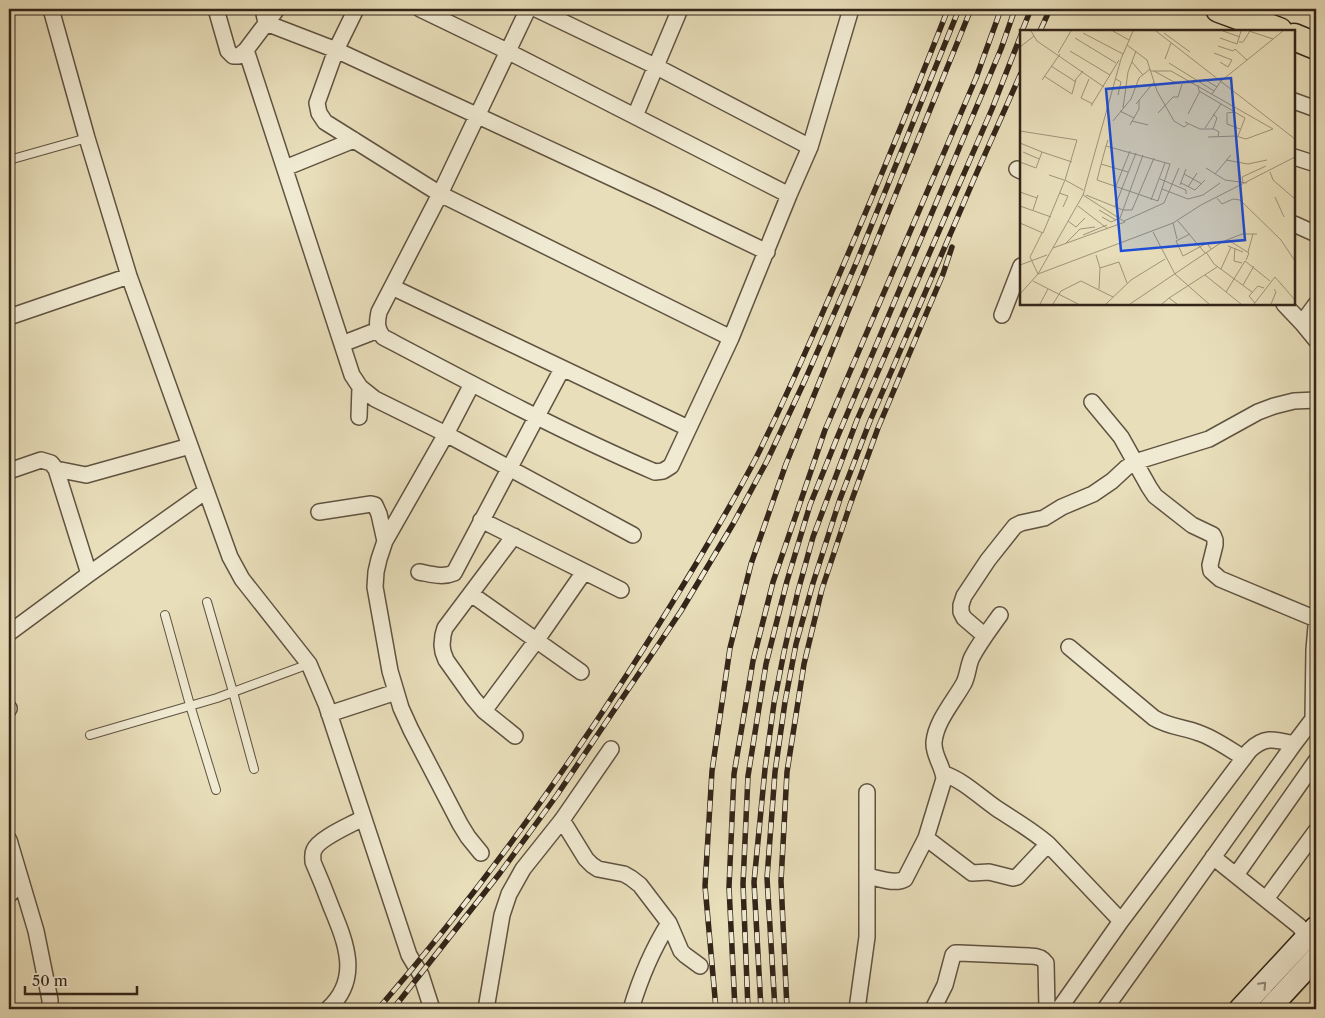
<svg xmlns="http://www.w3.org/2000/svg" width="1325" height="1018" font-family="'Libre Caslon Text',serif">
  <rect width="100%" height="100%" fill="#e8deba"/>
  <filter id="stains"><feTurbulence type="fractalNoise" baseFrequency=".004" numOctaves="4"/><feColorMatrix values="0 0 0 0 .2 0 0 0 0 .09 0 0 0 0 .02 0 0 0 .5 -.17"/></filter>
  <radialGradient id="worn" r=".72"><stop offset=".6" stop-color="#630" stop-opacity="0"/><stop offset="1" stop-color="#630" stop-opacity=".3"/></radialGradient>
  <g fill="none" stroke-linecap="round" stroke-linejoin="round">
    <defs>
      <path id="service" d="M9,160L87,138
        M207,602L233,692L254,769
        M165,615L190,705L216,790
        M90,735L217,698L309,664"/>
      <path id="minor" d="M51,9L87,138L129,276L230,557L242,579L309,664L326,704L409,955L421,975L432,1009
        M216,9L228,51L233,56H239L246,50L277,9
        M263,9L266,23L336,50L317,103L319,113L325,122L440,194L731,338
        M356,9L336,50L657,199L767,252
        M420,9L507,51L789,195
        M528,9L440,194L379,312C377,322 376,328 383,337C472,384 562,432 655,472L663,471L671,466L731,338L789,195L810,147L851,9
        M536,9L655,66L810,147
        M246,50L352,375L360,387L375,399L446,434L633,535
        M1294,101L1316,109
        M635,116L680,9
        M1294,157L1316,164
        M285,168L354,140
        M1017,169L1021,171
        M1294,224L1316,234
        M392,287L688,428
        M1284,304L1302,323L1316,340
        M1002,315L1021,266
        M9,317L129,276
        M1302,323L1316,304
        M342,344L378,330
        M472,384L446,434L385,541L379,559L376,572L375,587L390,671L401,708L411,730L460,824L468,837L481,853
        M1092,402L1121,437L1149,487L1155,496L1192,525L1213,535L1215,540V545L1210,565L1211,571L1220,579L1316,619
        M359,417L360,387
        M56,469L86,475L190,446
        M9,471L41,460L51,463L56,469L89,574
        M319,512L371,504L375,505L379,514L385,541
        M481,520L621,590
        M514,536L445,628L443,635L442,645L443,652L446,660L473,698L484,711L515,736
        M419,572C431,574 442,578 454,573L562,369
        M471,594L581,672
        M9,633L89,574L206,491
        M985,636L964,618L961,612V605L964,596L988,560L1015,526L1021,523L1044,518L1062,507L1093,494L1112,481L1126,468L1135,462L1209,439L1258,412L1274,406L1294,401L1316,400
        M1069,647L1154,718C1169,727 1183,727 1199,733C1214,738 1229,749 1244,758
        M9,708V709
        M484,711L536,641L584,572
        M329,714L396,692
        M1313,718L1314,650L1316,626
        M944,774C963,780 980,797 996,808C1014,820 1032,830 1048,844L1121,921
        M562,820L586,859L592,865L598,869L624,874L631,878L640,885L669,923L681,951L685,955L700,966
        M926,838L972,873L989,872L1013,878L1017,877L1048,844
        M9,840L36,931L50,1000V1009
        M1213,857L1299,926L1316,948
        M1236,875L1316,761
        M867,876C878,878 895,885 905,879L926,838L944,779C943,765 933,756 934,742C936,721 954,701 964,683C968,675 968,665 972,657C980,642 990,629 1000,615
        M9,895L21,881
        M1266,899L1316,831
        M328,1009C361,979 346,943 332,909C326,893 320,878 313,862C313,858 312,854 314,850C319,838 351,825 363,818
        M486,1009L502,915L509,894L523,869L562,820L611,749
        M631,1009C640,979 652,950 669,923
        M857,1009L867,937V792
        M933,1009L945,985L953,955L955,953H959L1030,956C1037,956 1042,957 1046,963L1047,1009
        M1059,1009L1121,921L1249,751C1264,736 1274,739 1294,744
        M1105,1009L1294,744L1316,715"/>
      <path id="secondary" d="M1240,1009L1316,927
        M1269,1009L1316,958"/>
      <path id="trunk" d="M1219,9L1279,31
        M1294,37L1316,46"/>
    </defs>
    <use href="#service" stroke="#605341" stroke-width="10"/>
    <use href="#minor" stroke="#605341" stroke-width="18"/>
    <use href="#secondary" stroke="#322519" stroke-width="24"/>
    <use href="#trunk" stroke="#322519" stroke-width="29"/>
    <use href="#service" stroke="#f0ead2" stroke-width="8"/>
    <use href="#minor" stroke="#f0ead2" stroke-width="15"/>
    <use href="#secondary" stroke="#f0ead2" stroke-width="21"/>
    <use href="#trunk" stroke="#e8deba" stroke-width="26"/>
    <defs>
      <path id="rail" d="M1022,31L1031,9
        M1040,31L1050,9
        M378,1009C470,903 552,791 628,673C673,603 717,532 756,458C781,408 804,356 826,305C869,207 909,108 948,9
        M393,1009L500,873L557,795L681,611L733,524L767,461L805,380L857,261L959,9
        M716,1009L705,886L712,771L730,648L751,564L786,464L971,9
        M735,1009L729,887L734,774L753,661L773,582L825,430L976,78L1001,9
        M748,1009L743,884L748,776L766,664L787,581L810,505L837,438L1001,49L1015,9
        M761,1009L754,882L765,769L774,703L784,652L798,591L813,537L857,420L992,109L1021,35
        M775,1009L767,878L775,772L785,702L796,644L813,583L840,499L870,421L974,179L1021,73
        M787,1009L781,881L787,772L804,664L822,589L850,505L878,428L943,274L952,247"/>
    </defs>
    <use href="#rail" stroke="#322519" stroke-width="5.5"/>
    <use href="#rail" stroke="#f0ead2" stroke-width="4" stroke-dasharray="11" stroke-linecap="butt"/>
  </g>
  <defs><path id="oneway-chevron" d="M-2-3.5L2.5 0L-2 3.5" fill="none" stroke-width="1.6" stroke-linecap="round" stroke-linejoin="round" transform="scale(1.25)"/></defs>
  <use stroke="#918876" href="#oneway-chevron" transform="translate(1263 985) rotate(-47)"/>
  <g transform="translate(1020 30)">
    <rect width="275" height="275" fill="#e8deba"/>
    <path fill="none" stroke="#9f947a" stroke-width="1" d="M11,1L17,11L84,57M93,1L109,10M136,1L275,109M203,1L220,7M229,1L253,9M63,3L103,24M144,3L170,22M55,8L96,33M200,8L217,14L221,1M219,12H223L230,1M107,15L127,30L137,61L154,91L164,97L168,94M198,16L213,21L215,19L227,30M0,17L14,6M50,21L90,45M38,23L51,1M194,23L212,30L208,37L200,32M145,29L151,13M112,32L123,45M149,33L194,61M31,36L56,52M131,41H151L253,99L226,109L216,106L188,107M134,41L154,52L174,53M24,46L52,64L56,49L63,41M69,49L61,68L73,74M96,49L101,52L98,65M184,49L197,57M22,50L40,24M178,55L179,61L225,88L218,106M192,64L201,51L263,1M116,74L134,52M71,76L99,30M103,78L108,42L116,21M100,81L114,88M214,82L207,83V94L220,99M138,83L153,67H158L162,54M168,84L180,61M193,84L197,88L193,99M93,91L111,69L119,48L130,39M112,91L128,95M165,92L180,99H194L199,102L198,106M110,95L119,79V70M185,98L201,74M0,101L57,110L45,150M0,113L22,122M86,116L150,134L138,171L77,150L83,127L86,116L88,110M3,122L19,129M206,130L228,134L247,130M0,132L16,138L22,122L52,132M81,134L108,142M186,138L205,150L227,153M250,142L253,150L275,169M164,144L182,154M195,144L211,125M29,145L44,150M140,149L166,160V164M223,152L222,147L246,136M161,153L175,160L185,150M160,155L166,139M96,156L110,121M168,157L177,143M142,159L168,169L183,165L200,153M0,162L17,168M39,163L48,166L43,177M66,165L103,180L123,125M255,167L264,187M197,168L202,174L213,169L220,170L261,210L275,231M131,170L145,133M0,176L31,187M58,176L88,199M95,176L116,123M13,180L18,165M79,180L96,190M82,187L91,192L100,188L103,180H112L134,128M48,191L56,197L65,188M104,191L144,173L159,138M158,191L185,223M0,193L23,203L45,150L63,160M153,193L157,209M133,202L155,244L189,274M22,203L10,227L18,244L153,193L181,175L275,127M170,204L156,211L163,226L187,213L191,219M63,205L87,195M208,210L229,223L226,230M45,214L60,199L75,197M208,216L223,222M33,218L105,192L63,165M215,218L214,231L222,233M186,222L194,234L232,262M228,222L233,204M76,225L80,238L79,259M0,235L27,225M80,238L99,232L107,253M201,239L211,217M185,245L221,274M13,251L58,274M223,255L234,236M206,262L225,231L250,251M0,264L18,244L63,165L101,29L113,1M149,268L197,237M235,273L229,266L238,256L244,258M20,274L28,259M33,274L41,261L61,251L93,267M86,274L111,250L145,229M110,274L202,212L222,204H237M142,274L149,268L157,274M234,274L255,247L275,270M251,274L256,262L254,259"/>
    <path fill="#1d4ed8" fill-opacity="0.15" stroke="#1d4ed8" stroke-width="2.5" d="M211,48L225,210L101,221L86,59Z"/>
    <rect width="275" height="275" fill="none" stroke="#322519" stroke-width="2.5"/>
  </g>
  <rect width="1325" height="1018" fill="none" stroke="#e8deba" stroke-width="30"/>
  <rect x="10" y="10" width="1305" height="998" fill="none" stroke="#322519" stroke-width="2.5"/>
  <rect x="15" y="15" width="1295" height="988" fill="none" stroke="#322519"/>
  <path d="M25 986v8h112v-8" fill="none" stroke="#322519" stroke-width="2.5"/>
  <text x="32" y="986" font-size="15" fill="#322519" stroke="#f0ead2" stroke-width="4" paint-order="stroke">50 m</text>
  <rect width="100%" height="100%" filter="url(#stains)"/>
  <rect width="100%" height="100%" fill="url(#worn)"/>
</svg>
